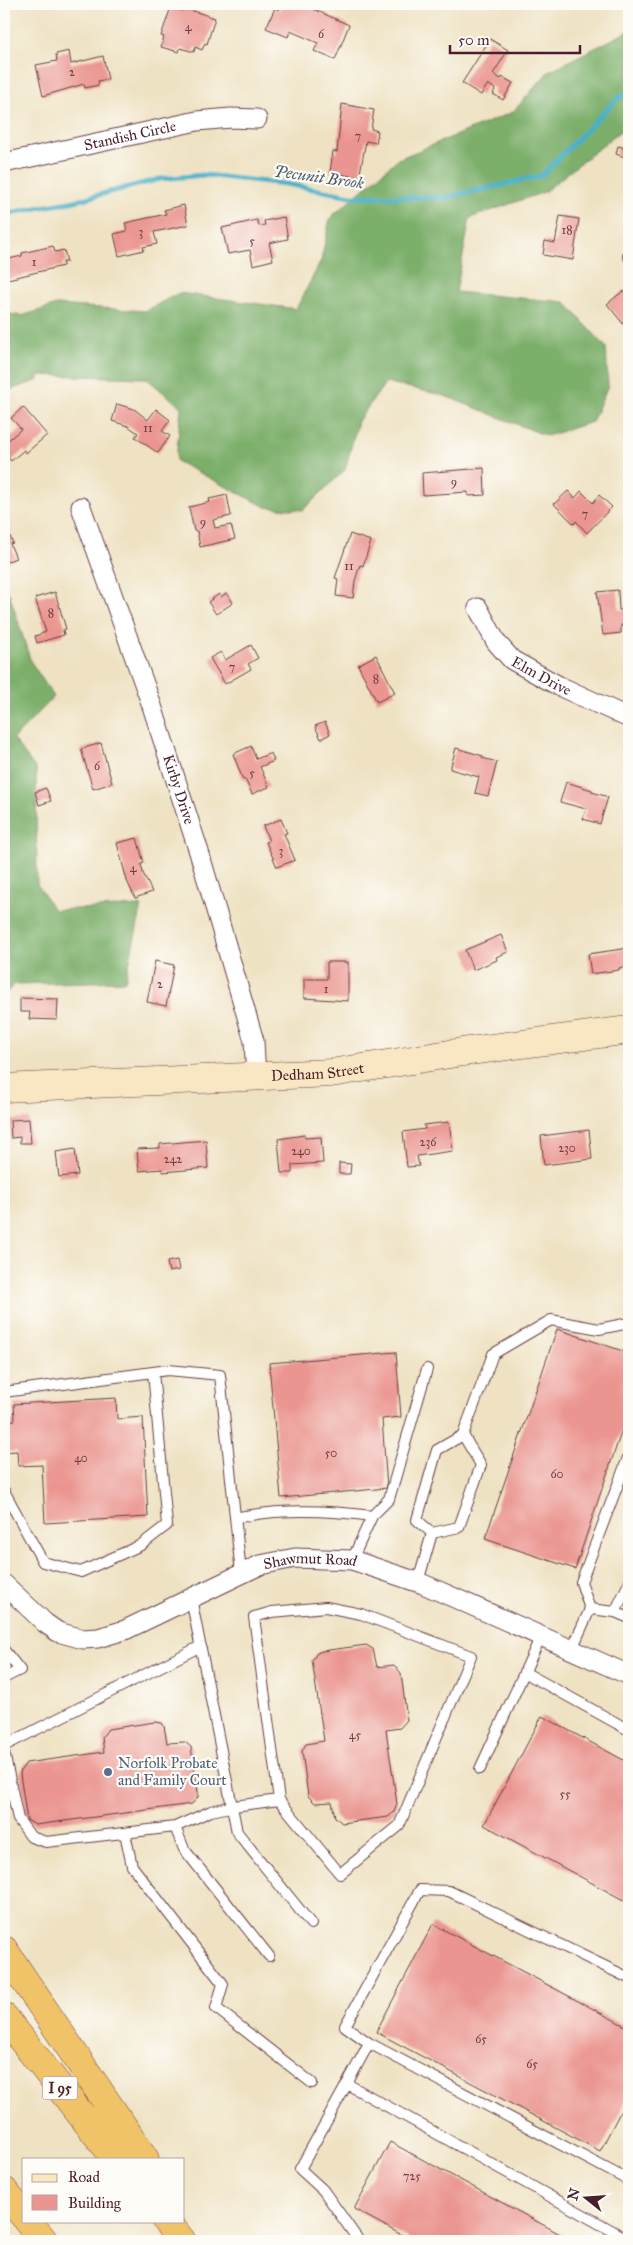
<svg xmlns="http://www.w3.org/2000/svg" width="633" height="2245" font-family="'IM FELL Great Primer',serif">
  <rect width="100%" height="100%" fill="#fdfcf7"/>
  <filter id="ink" filterUnits="userSpaceOnUse"><feTurbulence type="fractalNoise" baseFrequency=".02" numOctaves="2"/><feDisplacementMap in="SourceGraphic" scale="10" xChannelSelector="R" yChannelSelector="G"/><feConvolveMatrix kernelMatrix="1 2 1 2 8 2 1 2 1" color-interpolation-filters="sRGB"/></filter>
  <filter id="wash" filterUnits="userSpaceOnUse"><feTurbulence type="fractalNoise" baseFrequency=".0096" numOctaves="4" result="noise"/><feDisplacementMap in="SourceGraphic" scale="20" xChannelSelector="R" yChannelSelector="G"/><feGaussianBlur stdDeviation="1.12" result="paint"/><feColorMatrix in="noise" values="0 0 0 0 0 0 0 0 0 0 0 0 0 0 0 0 0 1.4 0 .05"/><feComposite in="paint" operator="in"/></filter>
  <g filter="url(#wash)">
    <rect width="100%" height="100%" fill="#efe2c3"/>
    <path fill="#7baf6a" stroke="#62674a" d="M629,31V124L544,192L470,218L456,292L565,302L606,347L608,386L592,422L547,436L445,396L386,382L358,421L345,470L303,510L266,507L176,461L181,407L146,378L38,375L39,380L4,392V313L22,316L56,305L145,311L179,293L296,309L321,261L330,218L398,159L513,112L549,71Z
      M4,593H9L31,662L54,697L13,739L36,769L37,884L54,910L142,906L125,981L15,984L4,995Z"/>
    <g fill="none" stroke-linecap="round" stroke-linejoin="round">
      <path stroke="#4ab0c9" stroke-width="5" d="M4,214L75,201L160,179L204,175L286,184L351,196L444,198L541,176L618,98L629,94"/>
    </g>
    <g id="blocks">
      <path fill="#eb9590" d="M4,4H10L4,21Z
        M282,4H302L349,25L335,60L314,51L318,43L290,31L288,37L266,28L275,8L279,10Z
        M171,7L183,11L184,8L215,18L207,44L205,43L202,50L195,47L194,52L180,48L179,52L161,47L164,37L161,36Z
        M490,39L508,50L493,74L501,79L502,77L513,83L503,100L493,94L495,89L488,84L481,95L462,83Z
        M69,51L71,64L103,56L108,79L98,81L99,85L85,88L84,84L43,96L36,65L57,61L56,54Z
        M342,104L374,110L371,129L378,131L376,143L366,141L359,178L330,172L333,151L337,152Z
        M618,146L629,149L628,158L616,154Z
        M184,205L188,225L154,232L157,244L143,247L144,250L119,256L114,234L127,231L125,223L166,214L164,210Z
        M560,216L579,219L573,260L543,255L545,241L555,243Z
        M284,217L288,239L269,243L273,260L253,265L250,250L228,254L222,228L257,220L259,226L265,225L264,221Z
        M53,246L55,252L64,250L67,262H63V266L8,279L4,260L22,256V253Z
        M623,291L629,299V331L607,304Z
        M117,404L134,409L148,420L156,409L170,420L162,431L170,436L158,453L135,437L138,433L128,426L112,421Z
        M23,407L47,435L26,453L24,450L11,461L4,452V444L21,429L11,418Z
        M484,468L485,495L468,496V492L423,495L422,473Z
        M568,491L575,498L581,491L593,503L599,495L612,507L587,533L576,521L574,524L554,504Z
        M227,495L231,516L213,520L215,528L231,525L235,539L200,547L197,531H194L189,507L210,502L209,499Z
        M4,524L13,543L10,544L16,558L4,563Z
        M350,534L371,541L363,566L360,565L355,581L353,598L336,596L338,579L335,578Z
        M618,590L619,610L629,609V625H621V633L603,635L597,592Z
        M55,592L66,629L63,630L64,635L37,643L35,636L46,632L35,598Z
        M227,593L233,603L216,614L208,602L219,594L221,597Z
        M251,645L258,658L248,664L251,669L225,684L210,658L221,652L225,660Z
        M376,655L395,693L377,702L358,665Z
        M325,722L330,734L321,739L315,726Z
        M101,743L112,783L93,789L81,749Z
        M251,746L256,759L271,753L274,761L260,767L269,787L252,794L245,779L243,780L233,754Z
        M456,748L483,756L482,758L497,762L488,796L475,793L479,777L450,769Z
        M566,782L592,790V792L608,797L600,824L583,819L586,809L560,802Z
        M46,788L51,801L39,805L35,792Z
        M281,819L287,833L284,834L295,860L277,867L266,842L269,841L263,826Z
        M137,838L144,863L141,864L143,873L152,892L135,898L127,881L117,843Z
        M501,935L508,952L496,957L497,960L473,970L465,950Z
        M629,948V966L619,968V970L591,974L588,954Z
        M155,961L174,965L166,1006L147,1002Z
        M327,962H348V1001L304,998V979H327Z
        M20,998L58,999L57,1020L29,1019L30,1012H20Z
        M29,1119L31,1143H20V1137L11,1138L10,1120Z
        M449,1122L453,1151L417,1156L419,1166L407,1167L403,1132L425,1129L424,1125Z
        M589,1130L592,1159L544,1165L541,1136Z
        M304,1135L305,1138L321,1137L323,1163L292,1165V1173H281L278,1139Z
        M206,1140L208,1168L163,1172L162,1169L139,1171L137,1149L160,1148V1144Z
        M75,1149L78,1175L59,1177L56,1152Z
        M339,1163L351,1164L350,1174H339Z
        M177,1260L179,1270L169,1272L167,1262Z
        M557,1329L629,1353V1409L575,1569L485,1539Z
        M396,1352L401,1417L382,1419L387,1488L281,1498L269,1363Z
        M116,1398L117,1419L143,1417L148,1517L45,1523L42,1465L18,1466L17,1451L4,1452V1421L15,1420L14,1404Z
        M366,1645L373,1649L377,1667L394,1665L401,1673L407,1720L400,1728L386,1730L397,1804L394,1812L388,1817L342,1823L335,1817L332,1802L315,1803L308,1796L302,1751L306,1744L324,1741L312,1660L317,1653L322,1651Z
        M542,1716L629,1763V1903L484,1825Z
        M155,1722L162,1723L164,1726L167,1743L185,1742L191,1747L198,1792V1797L192,1804L35,1825L27,1820L20,1774L21,1770L26,1763L104,1752L102,1737L108,1729Z
        M433,1924L629,2028V2095L600,2151L376,2032Z
        M390,2142L573,2241H407L409,2239L354,2209Z"/>
    </g>
  </g>
  <g filter="url(#ink)">
    <use href="#blocks" fill-opacity="0" stroke="#633c42" stroke-width="1"/>
    <g fill="none" stroke-linecap="round" stroke-linejoin="round">
      <defs>
        <path id="service" d="M628,256H629
          M4,1392L168,1370L220,1375L241,1573
          M4,1491L43,1562L81,1572L141,1545L167,1525L153,1372
          M235,1518C280,1508 327,1510 372,1516
          M432,1533L459,1527L481,1465L463,1435
          M352,1560L372,1516L389,1499L427,1369
          M418,1582L432,1533L417,1520L437,1450L463,1435L493,1354L551,1320L599,1329L629,1323
          M191,1598L237,1832L311,1924
          M326,1607L361,1614L471,1656L399,1826L340,1874L279,1800L254,1617L272,1612Z
          M590,1609L615,1612L629,1618
          M615,1612L629,1583
          M572,1649L590,1609L581,1582L629,1455
          M4,1650L20,1670L4,1678
          M524,1672L629,1730
          M4,1746L201,1646
          M4,1752L18,1819L31,1837L46,1842L175,1827L211,1811L234,1806L279,1800
          M480,1769L541,1636
          M175,1827L184,1849L269,1956
          M125,1833L132,1866L223,1984L216,2008L312,2083
          M629,1978L449,1891L420,1890L345,2026L369,2043L624,2178L629,2179
          M347,2084L369,2043
          M359,2241L323,2190L300,2169L347,2084L629,2240"/>
        <g id="minor">
          <path id="s1" d="M4,163L197,121L231,118L257,119"/>
          <path id="s2" d="M81,507L151,703L199,852L254,1041L256,1078"/>
          <path id="s3" d="M478,608L496,642L512,660L559,686L629,718"/>
          <path id="s4" d="M4,1584L45,1623L58,1632L83,1639L98,1638L125,1630L260,1565L295,1558L352,1560L423,1584L629,1675"/>
        </g>
        <g id="secondary">
          <path id="s5" d="M4,1088L331,1073L462,1052L629,1030"/>
        </g>
        <path id="motorway" d="M4,1950L145,2159
          M4,2017L116,2159
          M4,2191L24,2216
          M28,2221L44,2241
          M166,2221L182,2241"/>
      </defs>
      <use href="#service" stroke="#633c42" stroke-width="12"/>
      <use href="#minor" stroke="#633c42" stroke-width="21"/>
      <use href="#secondary" stroke="#633c42" stroke-width="29"/>
      <use href="#motorway" stroke="#633c42" stroke-width="29"/>
      <use href="#service" stroke="#fff" stroke-width="10"/>
      <use href="#minor" stroke="#fff" stroke-width="19"/>
      <use href="#secondary" stroke="#f9e7c3" stroke-width="28"/>
      <use href="#motorway" stroke="#f1c369" stroke-width="28"/>
    </g>
  </g>
  <circle fill="#5c6f8a" stroke="#fdfcf7" stroke-width="2" cx="108" cy="1772" r="5"/>
  <g text-anchor="middle" dominant-baseline="central" stroke-width="4.5" stroke-linejoin="round" paint-order="stroke">
    <g font-size="12" fill="#723c44">
      <text x="188" y="27">4</text>
      <text x="321" y="34">6</text>
      <text x="72" y="72">2</text>
      <text x="358" y="136">7</text>
      <text x="567" y="230">18</text>
      <text x="141" y="232">3</text>
      <text x="252" y="241">5</text>
      <text x="34" y="262">1</text>
      <text x="148" y="428">11</text>
      <text x="454" y="482">9</text>
      <text x="585" y="514">7</text>
      <text x="203" y="522">9</text>
      <text x="349" y="566">11</text>
      <text x="51" y="613">8</text>
      <text x="232" y="667">7</text>
      <text x="376" y="679">8</text>
      <text x="97" y="766">6</text>
      <text x="252" y="773">5</text>
      <text x="281" y="851">3</text>
      <text x="133" y="868">4</text>
      <text x="160" y="984">2</text>
      <text x="326" y="989">1</text>
      <text x="428" y="1142">236</text>
      <text x="567" y="1148">230</text>
      <text x="301" y="1151">240</text>
      <text x="173" y="1159">242</text>
      <text x="331" y="1453">50</text>
      <text x="81" y="1458">40</text>
      <text x="557" y="1474">60</text>
      <text x="355" y="1735">45</text>
      <text x="565" y="1794">55</text>
      <text x="481" y="2039">65</text>
      <text x="532" y="2064">65</text>
      <text x="412" y="2176">725</text>
    </g>
    <rect fill="#fdfcf7" stroke="#806168" stroke-width="1" x="42.5" y="2076.5" width="35" height="23" rx="4"/>
    <g font-size="14" font-weight="bold" fill="#4a1f2b">
      <text x="60" y="2088">I 95</text>
    </g>
    <g font-size="15" fill="#4a1f2b" stroke="#fdfcf7">
      <text stroke="none"><textPath href="#s1" startOffset="129">Standish Circle</textPath></text>
      <text stroke="none"><textPath href="#s3" startOffset="96">Elm Drive</textPath></text>
      <text stroke="none"><textPath href="#s2" startOffset="299">Kirby Drive</textPath></text>
      <text stroke="none"><textPath href="#s5" startOffset="314">Dedham Street</textPath></text>
      <text stroke="none"><textPath href="#s4" startOffset="342">Shawmut Road</textPath></text>
    </g>
    <g font-size="15" fill="#4e5e75" stroke="#fdfcf7" text-anchor="start">
      <text x="118" y="1763">Norfolk Probate<tspan x="118" dy="17">and Family Court</tspan></text>
    </g>
    <g font-size="16" font-style="italic" fill="#4a596a" stroke="#fdfcf7">
      <text transform="translate(319 177) rotate(8)">Pecunit Brook</text>
    </g>
  </g>
  <rect width="633" height="2245" fill="none" stroke="#fdfcf7" stroke-width="20"/>
  <rect x="22" y="2158" width="162" height="65" fill="#fdfcf7" stroke="#b5a4a5"/>
  <rect x="32" y="2174" width="25" height="8" fill="#f9e7c3" stroke="#b5a4a5"/>
  <text x="68" y="2182" font-size="15" fill="#4a1f2b">Road</text>
  <rect x="32" y="2195" width="25" height="15" fill="#eb9590" stroke="#b5a4a5"/>
  <text x="68" y="2208" font-size="15" fill="#4a1f2b">Building</text>
  <g transform="translate(586 2198) rotate(287)" stroke="#fdfcf7" stroke-width="4" paint-order="stroke">
  <path d="M0-4L9 19L0 12L-9 19Z" fill="#4a1f2b"/>
  <text y="-8" font-size="14" font-weight="bold" text-anchor="middle" fill="#4a1f2b">N</text>
  </g>
  <path d="M450 45v8h130v-8" fill="none" stroke="#4a1f2b" stroke-width="2.5"/>
  <text x="458" y="45" font-size="15" fill="#4a1f2b" stroke="#fdfcf7" stroke-width="4" paint-order="stroke">50 m</text>
</svg>
